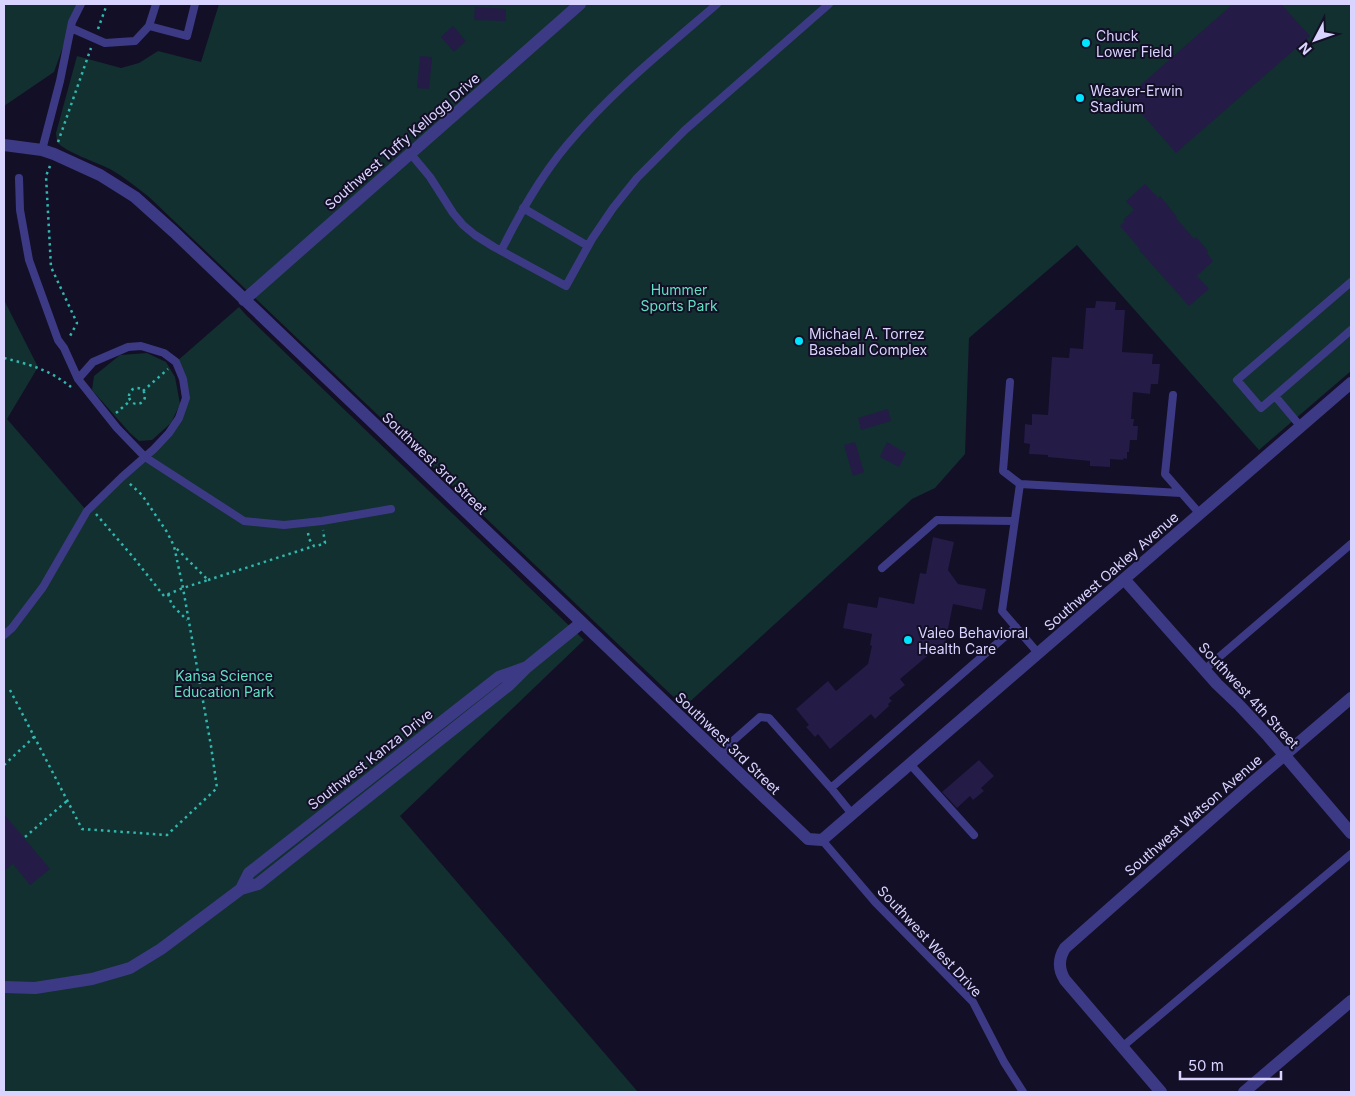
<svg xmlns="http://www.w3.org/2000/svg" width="1355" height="1096" font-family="Inter,sans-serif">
  <rect width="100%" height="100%" fill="#130f26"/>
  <path fill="#12302f" d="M4,4H81L72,22L54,72L4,106Z
    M219,4H1351V371L1259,450L1077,245L969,338L965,454L935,488L912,499L684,707L149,197C136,187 124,177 110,169C96,162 65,152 57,142L56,133L77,56L121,68L139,63L158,51L201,62Z
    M4,300L38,367L7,419L87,511L169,433L186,398L176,362L239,307L246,315L584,640L400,816L638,1092H4Z
    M147,353L166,362L175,377L180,404L171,423L152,440L139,441L130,433L92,390L94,376L120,355Z"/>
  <path fill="#241b47" d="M1233,4H1281L1310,36L1176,153L1127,97Z
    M475,7L506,9V21L474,20Z
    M453,26L466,41L454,52L441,37Z
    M420,56L432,57L429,89L417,88Z
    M1145,184L1158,198L1160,196L1177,217L1176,218L1194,239L1196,237L1208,251L1207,253L1213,261L1197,276L1209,289L1189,306L1139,250L1140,249L1120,226L1125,221L1123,220L1134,210L1126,201Z
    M1096,301L1116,302L1115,310H1125L1122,352L1153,354L1152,364H1160L1158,384H1151L1150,394L1133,392L1131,419H1134L1133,426H1138L1137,440H1130L1129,452H1127V459L1124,458L1123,460L1110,459V467L1090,466V461L1048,457V455L1029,454L1030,444L1024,443L1025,424L1032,425V414L1048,415L1052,357L1069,358L1070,348L1083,349L1086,308H1095Z
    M888,409L891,421L861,430L858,418Z
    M855,442L864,472L853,476L844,445Z
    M887,442L906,453L899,467L880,457Z
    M933,537L954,542L948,570L958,584L986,589L982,610L953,604L943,654L932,652L900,679L905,685L889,698L892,701L888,704L889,706L875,719L871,714L830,749L818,734L815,737L806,727L809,725L796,709L828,681L836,691L868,664L872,646L870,645L872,634L843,628L848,603L877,608L879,597L914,604L920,573L926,574Z
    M979,760L994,776L981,788L984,791L973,800L970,796L957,808L942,792Z
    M4,814L50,869L30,885L13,864L4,871Z"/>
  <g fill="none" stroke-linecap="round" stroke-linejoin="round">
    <path stroke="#2fb8b0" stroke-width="2.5" stroke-dasharray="2.5 4" stroke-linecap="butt" d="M98,29L107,4
      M58,142L91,48
      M50,166L46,176L51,267L77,323L69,338
      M4,358C31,365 48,369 71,387
      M129 396a8 8 0 1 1 16 0a8 8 0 1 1-16 0Z
      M143,391L168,369
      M116,413L130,401
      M96,514L133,557L164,596L183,588L208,580L175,547
      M308,533L309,539L314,546H317L325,543L323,530
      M208,580L314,546
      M168,594L172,605L187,620
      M10,690L82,829L167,835L217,788L211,746L183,588L174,546L167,532L142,495L129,483
      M4,765L34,737
      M25,837L68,800"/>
    <path stroke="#3d3a85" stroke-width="8" d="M149,26L156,4
      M71,28L105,43L135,41L149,26L187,36L195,4
      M42,150L60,81L72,22L81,4
      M410,153L430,177L453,213L463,225L475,235L494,247L566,286L592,239L613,208L637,178L685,130L829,4
      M19,178L20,210L29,260L58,340L64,348L78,379L117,428L145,457L244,521L284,525L322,521L391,509
      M523,208L588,246
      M501,251C520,213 540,177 567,145C611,92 665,49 717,4
      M1351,282L1237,380L1261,408L1351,330
      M1010,382L1003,471L1020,484L1181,493
      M1173,395L1165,474L1200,514
      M1275,396L1301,427
      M1020,484L1002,611L1038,653
      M882,568L937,520L1014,521
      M4,635L12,628L43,587L87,511L122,477L154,449L169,433L179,418L186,398L183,379L176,362L164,353L141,346L128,347L93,362L78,379
      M1204,670L1351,544
      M720,755L734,740L760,717L769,718L831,788
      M910,764L974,835
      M852,814L831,788L1016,627
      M822,840L875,902L973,1002L1004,1062L1023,1092
      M1122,1047L1351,854"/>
    <path stroke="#3d3a85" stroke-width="12" d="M4,145L42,150L54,154L100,175L135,197L174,232L808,839L822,840L1351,383
      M244,300L580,4
      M1124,579L1217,684L1239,705L1268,736L1351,833
      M241,889L258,884L509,685L527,667L581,623
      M4,987L35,988L92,979L130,968L161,949L241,889L249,873L499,677L527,667
      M1161,1092L1065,980C1058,969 1058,959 1065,948L1246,788L1351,698
      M1244,1092L1351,1001"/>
  </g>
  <g fill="#00e5ff" stroke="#130f26" stroke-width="2">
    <circle cx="1086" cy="43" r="5"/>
    <circle cx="1080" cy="98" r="5"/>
    <circle cx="799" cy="341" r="5"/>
    <circle cx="908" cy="640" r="5"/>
  </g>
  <g text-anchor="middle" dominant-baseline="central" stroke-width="4" stroke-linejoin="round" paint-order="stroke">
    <g font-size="14" fill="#d9d4ff" stroke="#130f26" text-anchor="start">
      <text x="1096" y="35">Chuck<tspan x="1096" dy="16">Lower Field</tspan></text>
      <text x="1090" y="90">Weaver-Erwin<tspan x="1090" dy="16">Stadium</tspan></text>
      <text x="809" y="333">Michael A. Torrez<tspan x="809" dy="16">Baseball Complex</tspan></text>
      <text x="918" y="632">Valeo Behavioral<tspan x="918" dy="16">Health Care</tspan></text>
    </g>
    <g font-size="14" fill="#d9d4ff" stroke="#130f26">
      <text transform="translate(402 141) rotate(-41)">Southwest Tuffy Kellogg Drive</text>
      <text transform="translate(435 463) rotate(44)">Southwest 3rd Street</text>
      <text transform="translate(1111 571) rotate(-41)">Southwest Oakley Avenue</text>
      <text transform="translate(1249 695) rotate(47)">Southwest 4th Street</text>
      <text transform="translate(728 743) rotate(44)">Southwest 3rd Street</text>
      <text transform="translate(370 759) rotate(-38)">Southwest Kanza Drive</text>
      <text transform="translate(1193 815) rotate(-41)">Southwest Watson Avenue</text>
      <text transform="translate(930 941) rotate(47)">Southwest West Drive</text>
    </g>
    <g font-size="14" fill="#5fe0c0" stroke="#130f26">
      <text x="679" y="289">Hummer<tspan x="679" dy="16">Sports Park</tspan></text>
      <text x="224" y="675">Kansa Science<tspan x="224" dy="16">Education Park</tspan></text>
    </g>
  </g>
  <rect width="1355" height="1096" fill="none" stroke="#d9d4ff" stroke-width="10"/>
  <g transform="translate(1315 40) rotate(229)" stroke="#130f26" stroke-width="4" paint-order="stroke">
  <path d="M0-4L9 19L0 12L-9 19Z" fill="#d9d4ff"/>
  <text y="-8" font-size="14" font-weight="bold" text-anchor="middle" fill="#d9d4ff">N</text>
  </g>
  <path d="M1180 1071v8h101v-8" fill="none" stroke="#d9d4ff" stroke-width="2.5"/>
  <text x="1188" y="1071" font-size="15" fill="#d9d4ff" stroke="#130f26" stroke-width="4" paint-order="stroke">50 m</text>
</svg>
